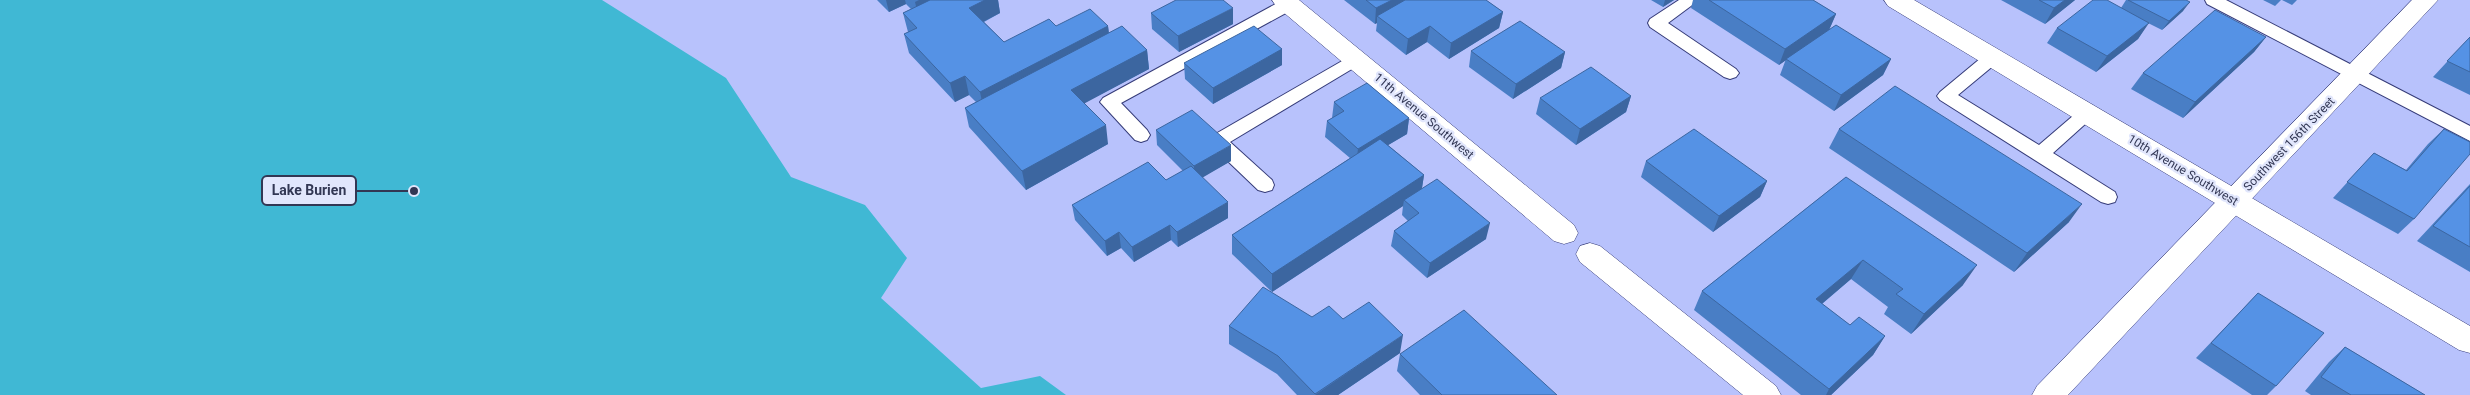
<svg xmlns="http://www.w3.org/2000/svg" width="2470" height="395" font-family="Roboto,sans-serif">
  <rect width="100%" height="100%" fill="#b8c2fc"/>
  <path fill="#40b8d4" d="M0,0H602L726,78L791,177L865,205L907,258L881,298L981,388L1040,376L1066,395H0Z"/>
  <g fill="none" stroke-linecap="round" stroke-linejoin="round">
    <defs>
      <path id="service" d="M1283,0H1295L1297,4L1295,8L1121,103L1147,130L1150,135L1147,140L1141,142L1135,140L1100,102L1103,98Z
        M1679,0H1699L1668,23L1736,69L1739,73L1736,77L1730,79L1724,77L1650,27L1648,23L1650,19Z
        M2205,0H2226L2470,126V141L2207,4Z
        M1993,51L1999,53L2002,57L1999,61L1958,95L2039,145L2081,109L2087,107L2093,109L2096,113L2093,117L2053,153L2115,192L2117,197L2115,202L2108,204L2101,202L1940,100L1937,96L1940,92L1987,53Z
        M1356,53L1362,55L1365,59L1362,63L1230,142L1272,180L1274,185L1272,190L1265,192L1258,190L1212,146L1209,141L1212,136Z"/>
      <path id="minor" d="M1272,0H1299L1574,225L1578,233L1574,241L1564,244L1554,241L1276,6Z
        M2412,0H2438L2068,395H2032L2037,386Z
        M1590,243L1600,246L1776,386L1781,395H1743L1580,262L1576,254L1580,246Z"/>
      <path id="tertiary" d="M1884,0H1914L2470,326V353L2459,350L1888,6Z"/>
    </defs>
    <use href="#service" stroke="#363c79" stroke-width="2"/>
    <use href="#minor" stroke="#363c79" stroke-width="1"/>
    <use href="#tertiary" stroke="#363c79" stroke-width="1"/>
    <use href="#service" fill="#fff" fill-rule="evenodd"/>
    <use href="#minor" fill="#fff" fill-rule="evenodd"/>
    <use href="#tertiary" fill="#fff" fill-rule="evenodd"/>
  </g>
  <path fill="#497ec5" d="M877,0H998L1000,13L984,22L1004,42L1056,26H1108L1109,33L1147,50L1149,69L1084,103L1108,144L1026,190L969,127L965,108L976,102L969,95L955,102L909,53L904,34L908,32L903,13L911,9L906,4L889,12Z
    M1344,0H1486L1503,12L1499,28L1449,59L1427,42L1406,55L1376,31L1377,23L1375,24Z
    M1651,0H1674L1663,7Z
    M1693,0H1813L1836,14L1829,30L1779,65L1691,8Z
    M2001,0H2075L2045,24Z
    M2126,0H2186L2183,11L2162,30L2148,23L2138,39L2096,72L2047,43L2057,28L2121,8Z
    M2263,0H2281L2275,6Z
    M2282,0H2297L2292,5Z
    M1151,13L1233,24L1179,52L1152,29Z
    M2266,37L2254,52L2183,118L2131,89L2143,73Z
    M2470,37V95L2433,77Z
    M1282,49V65L1213,104L1185,79L1184,63Z
    M1471,51L1565,52L1561,68L1513,99L1469,67Z
    M1786,59H1891L1883,75L1834,111L1780,75Z
    M1631,96L1626,112L1576,145L1536,114L1540,98Z
    M1334,102L1409,118L1407,134L1388,145L1424,175L1422,188L1486,239L1427,278L1391,246L1394,231L1408,221L1402,215L1403,206L1272,292L1232,254V235L1350,158L1325,137L1327,121L1332,118Z
    M1839,129L2069,222L2014,272L1829,148Z
    M2444,129L2414,219L2398,234L2333,198L2374,153L2406,170L2428,144Z
    M1156,130L1231,161L1202,177L1228,218L1178,247L1171,240L1134,262L1121,248L1107,256L1075,220L1072,205L1166,180L1183,171L1157,145Z
    M1646,161L1767,181L1760,197L1713,232L1641,177Z
    M1846,177L1963,285L1911,334L1884,314L1888,307L1851,279L1822,304L1850,325L1885,336L1873,355L1831,395H1801L1694,310L1702,291Z
    M2470,184V272L2417,241Z
    M2258,293L2276,386L2267,395H2252L2196,358Z
    M1312,317L1343,319L1400,353L1338,395H1297L1277,374L1229,344V326Z
    M2345,347L2425,395H2311L2305,391L2329,362Z
    M1400,354L1557,395H1420L1397,371Z"/>
  <path fill="#3c66a0" d="M886,0H905L906,4L889,12Z
    M919,0H956L919,18L915,2Z
    M985,0H998L1000,13L973,27L969,8Z
    M1392,0H1416L1377,16V23L1375,24L1376,8Z
    M1665,0H1674L1663,7Z
    M2065,0H2075L2045,24L2054,8Z
    M2190,2L2183,11L2162,30L2169,21Z
    M1233,8V24L1179,52L1178,36Z
    M1503,12L1499,28L1449,59L1451,43Z
    M1836,14L1829,30L1779,65L1785,49Z
    M2149,23L2138,39L2096,72L2107,56Z
    M1108,26L1110,45L984,111L980,92Z
    M1430,26L1427,42L1406,55L1408,39Z
    M2266,37L2254,52L2183,118L2195,102Z
    M1282,49V65L1213,104V88Z
    M1147,50L1149,69L1074,109L1071,90Z
    M1565,52L1561,68L1513,99L1516,84Z
    M1891,59L1883,75L1834,111L1841,95Z
    M965,76L969,95L955,102L950,83Z
    M1631,96L1626,112L1576,145L1580,129Z
    M1409,118L1407,134L1356,164L1358,149Z
    M1106,125L1108,144L1026,190L1022,171Z
    M1231,145V161L1195,182L1194,166Z
    M1424,175L1421,194L1404,200L1403,206L1272,292V274Z
    M1767,181L1760,197L1713,232L1719,216Z
    M1228,202V218L1178,247L1177,232Z
    M2082,204L2069,222L2014,272L2027,253Z
    M1490,223L1486,239L1427,278L1430,263Z
    M1170,225L1171,240L1134,262L1132,247Z
    M1119,232L1121,248L1107,256L1105,241Z
    M1863,260L1851,279L1805,318L1816,299Z
    M1977,265L1963,285L1911,334L1924,314Z
    M1403,335L1400,353L1338,395H1315Z
    M1885,336L1873,355L1831,395H1826L1829,389Z"/>
  <path fill="#5592e5" stroke="#3c66a0" d="M930,0H985L969,8L1004,42L1049,19L1056,26L1090,9L1108,26L980,92L965,76L950,83L904,34L917,28L903,13Z
    M1176,0H1223L1233,8L1178,36L1151,13Z
    M1366,0H1392L1376,8Z
    M1405,0H1486L1503,12L1451,43L1430,26L1408,39L1377,16Z
    M1709,0H1813L1836,14L1785,49Z
    M2039,0H2065L2054,8Z
    M2093,0H2107L2149,23L2107,56L2057,28Z
    M2128,0H2186L2190,2L2169,21Z
    M2215,10L2266,37L2195,102L2143,73Z
    M1520,21L1565,52L1516,84L1471,51Z
    M1836,25L1891,59L1841,95L1786,59Z
    M1122,26L1147,50L1071,90L1106,125L1022,171L965,108Z
    M1254,26L1282,49L1213,88L1184,63Z
    M2470,37V72L2447,61Z
    M1591,67L1631,96L1580,129L1540,98Z
    M1367,83L1409,118L1358,149L1327,121L1344,111L1334,102Z
    M1895,86L2082,204L2027,253L1839,129Z
    M1192,110L1231,145L1194,166L1156,130Z
    M1694,129L1767,181L1719,216L1646,161Z
    M2444,129L2470,142V154L2414,219L2347,182L2374,153L2407,171Z
    M1380,139L1424,175L1272,274L1232,235Z
    M1148,162L1166,180L1191,166L1228,202L1177,232L1170,225L1132,247L1119,232L1105,241L1072,205Z
    M1846,177L1977,265L1924,314L1896,294L1903,289L1863,260L1816,299L1850,325L1859,317L1885,336L1829,389L1702,291Z
    M1437,179L1490,223L1430,263L1394,231L1419,213L1404,200Z
    M2470,186V247L2433,226Z
    M1263,287L1312,317L1329,306L1343,319L1369,302L1403,335L1315,394L1278,356L1229,326Z
    M2258,293L2324,333L2276,386L2211,343Z
    M1464,310L1557,395H1442L1400,354Z
    M2345,347L2425,395H2351L2321,377Z"/>
  <g text-anchor="middle" dominant-baseline="central" stroke-width="4.5" stroke-linejoin="round" paint-order="stroke">
    <g font-size="12" fill="#323754" stroke="#e1e6fc">
      <text transform="translate(1424 116) rotate(40)">11th Avenue Southwest</text>
      <text transform="translate(2289 144) rotate(-46)">Southwest 156th Street</text>
      <text transform="translate(2183 170) rotate(31)">10th Avenue Southwest</text>
    </g>
  </g>
  <path fill="none" stroke="#323754" stroke-width="2" d="M414 191L356 191"/>
  <circle fill="#323754" stroke="#e1e6fc" stroke-width="2" cx="414" cy="191" r="5"/>
  <rect fill="#e1e6fc" stroke="#323754" stroke-width="2" x="262" y="176" width="94" height="29" rx="5"/>
  <g font-size="14" text-anchor="middle" font-weight="bold" fill="#323754">
    <text x="309" y="195">Lake Burien</text>
  </g>
</svg>
